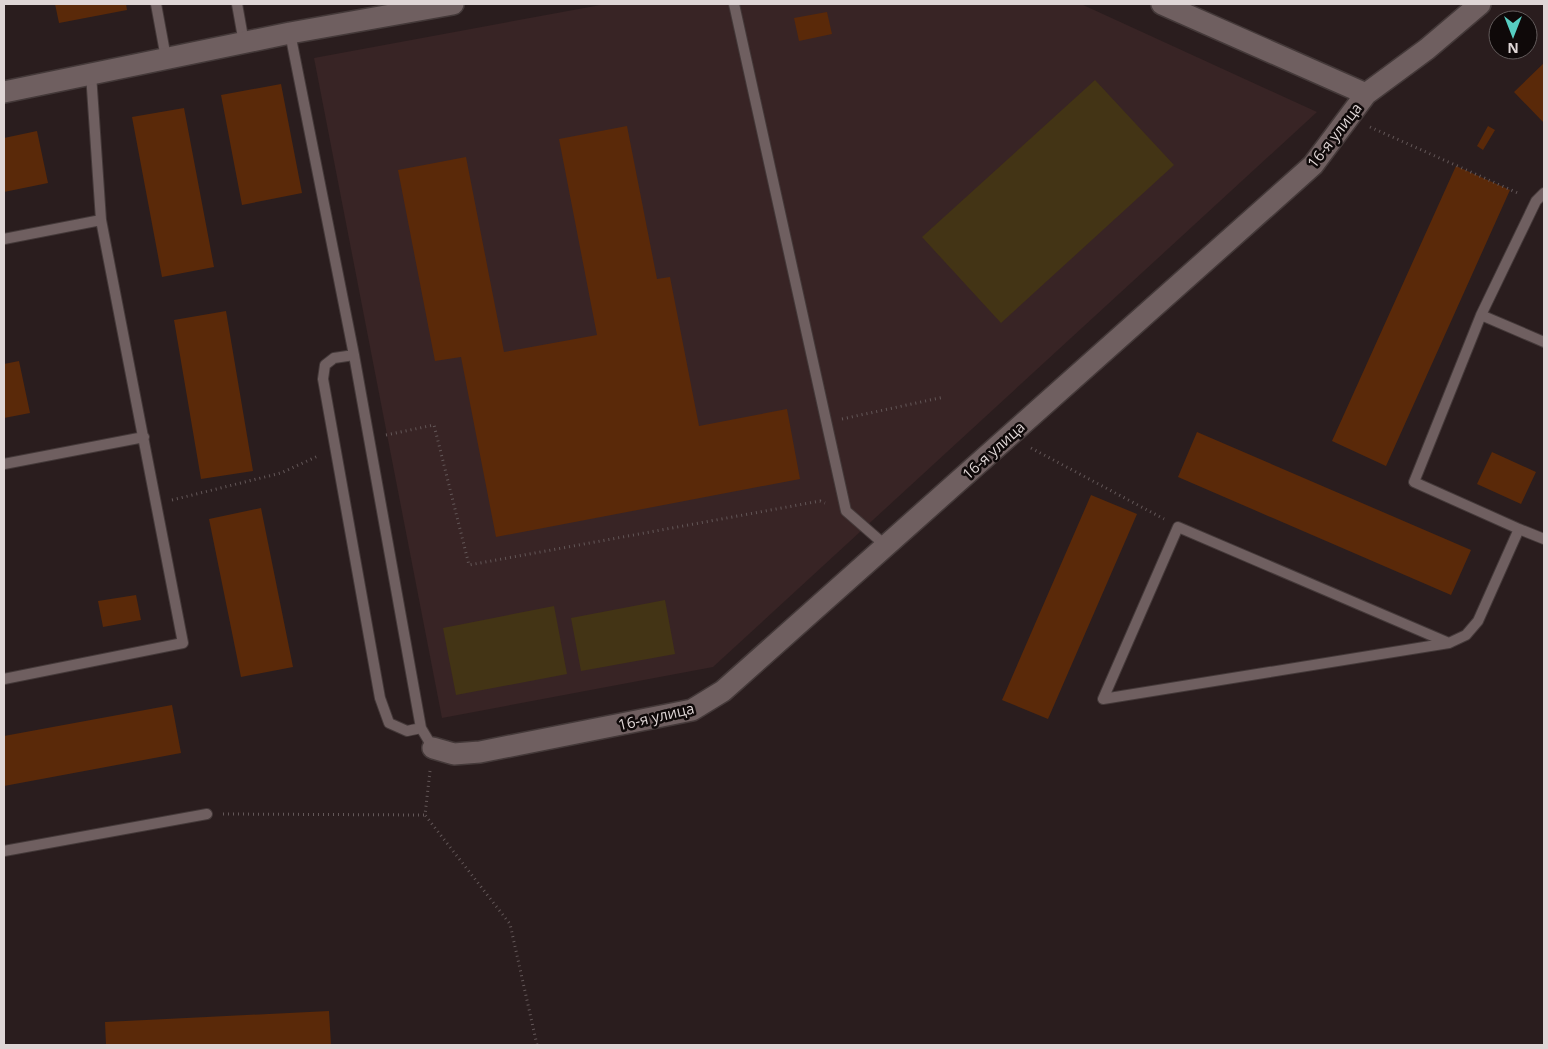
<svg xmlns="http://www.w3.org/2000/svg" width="1548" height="1049" font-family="'Open Sans',sans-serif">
  <rect width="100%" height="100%" fill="#2a1d1e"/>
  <path fill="#382425" d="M606,4H1081L1317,112L713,667L442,718L314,58Z"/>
  <path fill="#433415" d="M1095,80L1174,165L1001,323L922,237Z
    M665,600L675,654L581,671L571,618Z
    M554,606L567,674L456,695L443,628Z"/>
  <path fill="#5a2909" d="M55,4H126L127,10L59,23Z
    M827,12L832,34L799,41L794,18Z
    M1544,63V123L1514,92Z
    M281,84L302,193L242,205L221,95Z
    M184,108L214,267L162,277L132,117Z
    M627,126L657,279L670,277L699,426L787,409L800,479L496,537L461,357L435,361L398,170L466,157L504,352L597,335L559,139Z
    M1488,126L1495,130L1483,150L1477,146Z
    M37,131L48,183L4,192V138Z
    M1456,166L1510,190L1386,466L1332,441Z
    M226,311L253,471L201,479L174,320Z
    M19,361L30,413L4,418V364Z
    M1197,432L1471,550L1451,595L1178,477Z
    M1492,452L1536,472L1521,504L1477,484Z
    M1091,495L1137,514L1048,719L1002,700Z
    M261,508L293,667L241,677L209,519Z
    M136,595L141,620L103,627L98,601Z
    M172,705L181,753L4,786V736Z
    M329,1011L331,1045H106L105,1022Z"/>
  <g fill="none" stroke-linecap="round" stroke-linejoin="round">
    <defs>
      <path id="service" d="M156,4L166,58
        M237,4L244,43
        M734,4L846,511L885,545
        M290,33L354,355L421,728L433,748
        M4,239L101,220
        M1481,315L1544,342
        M354,355L334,358L325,365L323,379L380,698L389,723L407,731L421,728
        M4,464L144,437
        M1519,529L1544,539
        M1449,643L1178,527L1103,699L1449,643L1466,635L1478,621L1519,529L1414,482L1481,315L1536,201L1544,193
        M4,679L183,643L101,220L91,74
        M4,851L207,814"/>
      <path id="minor" d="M1162,4L1366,94
        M4,92L290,33L453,4
        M433,748L454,754L480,752L692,710L723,691L1313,165L1366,94L1427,49L1480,4"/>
    </defs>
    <use href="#service" stroke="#443939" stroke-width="12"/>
    <use href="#minor" stroke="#443939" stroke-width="24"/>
    <path stroke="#635758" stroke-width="3" stroke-dasharray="1 4" stroke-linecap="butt" d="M1370,127L1520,194
      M842,419L944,397
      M386,435L434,425L469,565L820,501L825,503
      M1031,448L1164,519
      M172,500L281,473L318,456
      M430,771L425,815L510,924L537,1045
      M223,814L424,815"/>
    <use href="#service" stroke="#6f5f60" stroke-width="10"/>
    <use href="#minor" stroke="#6f5f60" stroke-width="21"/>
  </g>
  <g text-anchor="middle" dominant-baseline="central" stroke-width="5" stroke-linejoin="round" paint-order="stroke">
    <g font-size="15" fill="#dfd6d6" stroke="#0f0909">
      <text transform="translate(1334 135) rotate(-52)">16-я улица</text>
      <text transform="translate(993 450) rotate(-42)">16-я улица</text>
      <text transform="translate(656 716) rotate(-13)">16-я улица</text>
    </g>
  </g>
  <rect width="1548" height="1049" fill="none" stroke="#dfd6d6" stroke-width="10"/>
  <g transform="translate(1513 35) rotate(180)"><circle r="24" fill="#0f0909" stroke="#625b5b"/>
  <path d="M0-4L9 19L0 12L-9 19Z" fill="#57cec2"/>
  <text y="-8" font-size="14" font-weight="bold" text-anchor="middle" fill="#dfd6d6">N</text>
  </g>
</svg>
